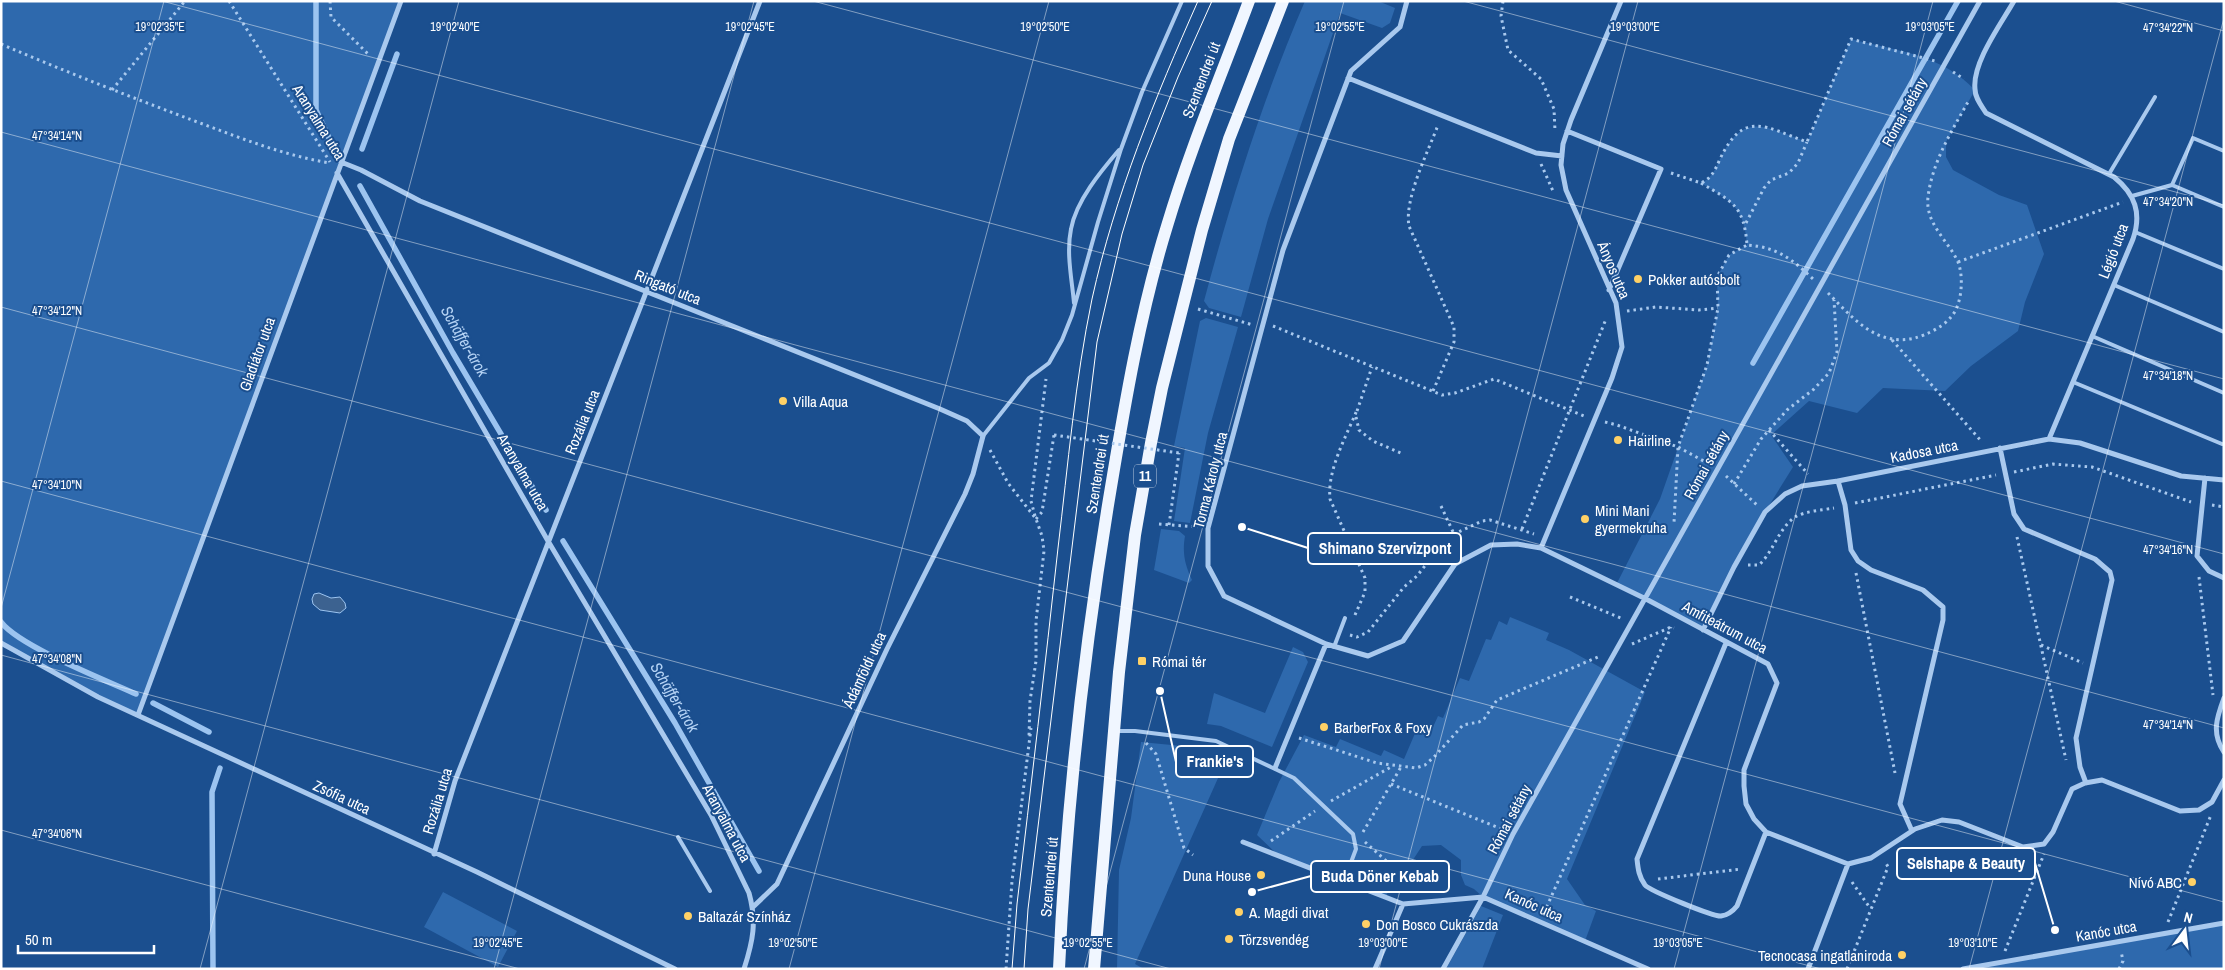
<svg xmlns="http://www.w3.org/2000/svg" width="2225" height="970" font-family="'Archivo Narrow',sans-serif">
  <rect width="100%" height="100%" fill="#1b4f8f"/>
  <path fill="#2e69ad" d="M1,1H401L138,715L1,646Z
    M1305,1H1378L1395,8L1390,23L1382,28L1340,13L1268,219L1241,317L1209,308L1204,301C1231,200 1263,98 1305,1Z
    M1851,39C1897,51 1941,54 1975,90L1946,142V157L1953,170L1999,195L2027,205L2044,254L2025,302L2018,331L1971,366L1945,391L1883,388L1857,413L1809,401L1771,435L1793,467L1765,512L1703,630L1616,585L1660,499L1707,365L1718,308L1717,277L1729,255L1747,245C1744,206 1732,202 1701,183C1712,178 1715,170 1720,159C1744,110 1765,127 1807,142Z
    M1206,318L1238,327L1208,433L1190,523L1174,521L1185,448L1174,446L1200,321Z
    M1161,529L1179,531L1185,536C1182,553 1185,565 1192,580L1189,583L1154,570Z
    M1510,617L1549,633L1546,640L1569,650L1645,692L1567,879L1585,905L1596,911L1585,941L1483,897L1474,889L1465,885L1461,875V860L1441,845L1422,846L1407,869L1394,874L1386,897L1278,855L1257,835L1279,782L1304,735L1336,747L1340,739L1381,756L1384,750L1404,759L1416,731L1429,736L1438,716L1443,718L1460,678L1469,681L1486,639L1491,640L1499,621L1507,625Z
    M1293,647L1303,652L1308,662L1272,747L1221,726L1207,724L1214,693L1265,713Z
    M1141,742L1202,748L1227,758L1135,964L1144,969H1117L1119,870L1131,818Z
    M443,892L517,931L498,967L424,927Z
    M1481,906L1503,915L1482,969H1446Z
    M2224,923V969H1959Z"/>
  <path fill="#3c6290" stroke="#9cc4f0" d="M319,593L331,598L340,597L345,603L346,608L340,613L320,610L313,604L312,599L314,594Z"/>
  <g fill="none" stroke-linecap="round" stroke-linejoin="round">
    <path stroke="#9cc4f0" stroke-width="5.5" d="M316,1V110L335,151
      M362,149L397,54
      M360,186L453,353L546,510
      M1753,363L1958,1
      M563,541L675,723L759,871
      M1,622C19,646 105,680 136,694
      M153,703L209,732
      M213,969L212,792L220,768"/>
    <path stroke="#a9c9ee" stroke-width="3" stroke-dasharray="2.5 4" stroke-linecap="butt" d="M229,1L330,162
      M330,1L331,17L369,55
      M1503,1L1501,16L1508,50L1541,79L1554,109L1555,131
      M1,44C64,71 128,96 192,120C238,137 282,155 330,163
      M1953,72L1964,79
      M112,90L185,1
      M1541,164L1553,191
      M1671,173L1701,183C1712,178 1715,170 1720,159C1744,109 1765,127 1807,142L1851,39L1935,61
      M1701,183C1733,202 1744,206 1747,245C1777,247 1792,259 1813,279
      M1746,223L1764,188L1771,180L1789,173L1798,163L1807,142
      M1958,262L2123,202
      M1828,293C1853,318 1876,347 1915,338C1926,335 1943,327 1951,317C1962,305 1964,277 1958,262C1948,240 1925,224 1928,197C1932,163 1951,132 1968,102
      M1198,309L1253,325
      M1627,311L1656,307L1699,310L1718,308
      M1273,326L1442,395L1455,393L1494,379L1584,416
      M1892,340L1982,442
      M1433,391L1454,342V327L1409,226C1404,199 1428,152 1438,125
      M1357,411L1372,367
      M1356,417L1359,430L1373,441L1403,454
      M1605,422L1617,425L1678,447L1674,523
      M1769,430L1808,474
      M990,450L1008,483L1036,519L1042,536L1044,551L1036,621V661L1030,701L1029,737
      M1709,464L1678,447L1707,365L1718,308L1717,277L1729,255L1747,245
      M2014,472L2053,464L2092,467L2191,502
      M1726,476L1758,506
      M1734,484L1761,439L1787,410L1814,389L1829,373L1837,352L1834,300
      M1855,503L1996,475
      M2212,505L2224,507
      M1441,506L1454,534
      M1035,516L1031,501L1046,379
      M1036,519L1042,512L1054,435
      M1159,524L1198,527
      M1169,525L1179,453
      M1522,529L1606,319
      M1418,535L1442,544
      M2017,537L2066,760
      M1748,565H1759C1774,551 1778,529 1795,517C1805,511 1823,510 1834,508
      M1856,573L1895,773
      M2199,577L2213,695
      M1570,597L1623,619
      M1355,615L1365,592V578L1330,499C1327,470 1346,437 1357,410
      M1350,635L1357,637L1368,632L1404,587L1417,576L1442,544L1454,534L1482,521L1490,520L1534,534
      M1632,644L1671,627L1674,628
      M2041,645L2083,663
      M1299,738L1377,763L1416,768L1425,765L1434,757L1463,725L1479,722L1484,719L1497,700L1598,657
      M1146,743L1156,754L1184,848L1193,855
      M1391,784L1504,830
      M1331,801L1391,767
      M1363,832L1401,767
      M1271,841L1315,811
      M1365,842L1420,891
      M1658,879L1741,869
      M1852,882L1870,908
      M1544,913L1671,627
      M2168,922L2211,815
      M2005,951L2044,854
      M1006,969L1012,881L1031,728
      M1847,969L1888,867L1885,861
      M2119,969L2123,961L2121,951"/>
    <path stroke="#a9c9ee" stroke-width="4" d="M2109,174L2155,97
      M2172,185L2193,138L2224,151
      M2132,196L2172,185L2224,207
      M2135,232L2224,269
      M2114,285L2224,332
      M1074,303C1072,280 1066,253 1071,229C1076,201 1101,171 1119,150
      M2092,336L2224,393
      M2073,382L2222,444
      M983,436L1029,378L1049,363L1062,340L1072,315L1098,222L1121,149L1142,92L1182,1
      M1334,647L1345,618
      M1115,731H1135L1216,741L1294,778L1353,834L1356,849L1344,881
      M678,837L710,891"/>
    <path stroke="#a9c9ee" stroke-width="5" d="M1407,1L1400,27L1351,71L1283,250L1208,528V566L1224,596L1326,644L1368,656L1403,641L1455,564L1491,545L1517,544L1541,548L1646,599L1768,664L1777,683L1744,770V786L1746,804L1754,819L1766,832L1848,864L1871,858L1915,829L1942,820L1959,822L2023,847L2044,844L2053,832L2072,789L2085,783L2102,780L2180,811L2199,810L2212,802L2224,780
      M2014,1C2001,24 1972,63 1975,89C1975,98 1981,105 1986,113L2114,177C2135,194 2142,213 2133,239L2049,439
      M1348,78L1536,153L1562,156
      M1567,131L1661,169L1609,290
      M341,162L361,170L420,201L940,409L967,421L983,436L973,474L965,494L887,649L777,884L753,907
      M337,173L548,541L711,815L749,893C757,922 753,941 744,969
      M2000,448L2014,514L2024,529L2095,559L2110,572L2112,580L2076,738L2080,767L2086,783
      M2205,478L2197,556L2209,571L2224,578
      M1838,481L1845,505L1851,550L1858,561L1871,570L1923,590L1943,607V620L1900,804L1912,831
      M1541,548L1612,378L1622,347L1616,303L1566,190L1561,165L1563,144L1571,120L1621,1
      M1703,630L1734,567L1765,512L1785,494L1802,486L1838,481L2049,439L2080,443L2181,476L2224,480
      M1,643L98,697L477,872L675,969
      M1726,643L1637,859C1638,869 1639,877 1645,885C1650,891 1714,917 1721,916C1729,915 1733,911 1737,906L1766,832
      M2224,698C2217,717 2211,733 2224,752
      M138,715L401,1
      M1275,768L1326,644
      M1243,842L1403,904L1375,969
      M434,854L455,781L760,1
      M1403,904L1483,897L1648,969
      M1443,969L1483,897L1513,834L1980,1
      M1808,969L1848,864
      M1963,969L2224,923"/>
    <path stroke="#f0f6ff" stroke-width="12" d="M1059,969C1066,810 1084,650 1110,493C1125,403 1140,313 1167,226C1190,149 1221,76 1249,1
      M1094,969L1119,672L1135,535L1151,443L1162,388L1202,230L1229,139L1283,1"/>
    <path stroke="#fff" stroke-width="1" d="M1012,969L1017,904C1031,786 1045,667 1058,548C1068,465 1075,381 1092,299C1115,195 1155,98 1198,1
      M1024,969L1028,909L1097,342L1122,234L1143,165L1178,77L1212,1"/>
    <path stroke="#a9c9ee" stroke-width="3" stroke-dasharray="2.5 4" stroke-linecap="butt" d="M1054,435L1179,453"/>
  </g>
  <path fill="none" stroke="#fff" stroke-width="1" stroke-opacity="0.45" d="M162,1L2224,554M813,1L2224,379M1463,1L2224,205M2114,1L2224,31M1,132L2224,728M1,307L2224,902M1,481L1821,969M1,608L164,1M1,655L1171,969M1,830L520,969M200,969L459,1M494,969L754,1M789,969L1049,1M1084,969L1344,1M1379,969L1638,1M1674,969L1933,1M1969,969L2224,18"/>
  <g fill="#ffd166" stroke="#1b4f8f" stroke-width="2">
    <circle cx="1638" cy="279" r="5"/>
    <circle cx="783" cy="401" r="5"/>
    <circle cx="1618" cy="440" r="5"/>
    <circle cx="1585" cy="519" r="5"/>
    <rect x="1137" y="656" width="10" height="10" rx="2.5"/>
    <circle cx="1324" cy="727" r="5"/>
    <circle cx="1261" cy="875" r="5"/>
    <circle cx="2192" cy="882" r="5"/>
    <circle cx="1239" cy="912" r="5"/>
    <circle cx="688" cy="916" r="5"/>
    <circle cx="1366" cy="924" r="5"/>
    <circle cx="1229" cy="939" r="5"/>
    <circle cx="1902" cy="955" r="5"/>
  </g>
  <g text-anchor="middle" dominant-baseline="central" stroke-width="4" stroke-linejoin="round" paint-order="stroke">
    <rect fill="#1b4f8f" stroke="#bbcadd" stroke-width="1" x="1134" y="464.5" width="22" height="23" rx="4"/>
    <g font-size="14" font-weight="bold" fill="#fff">
      <text x="1145" y="476">11</text>
    </g>
    <g font-size="15" fill="#fff" stroke="#1b4f8f">
      <text transform="translate(1201 80) rotate(-69)">Szentendrei út</text>
      <text transform="translate(1904 112) rotate(-61)">Római sétány</text>
      <text transform="translate(319 122) rotate(58)">Aranyalma utca</text>
      <text transform="translate(2113 251) rotate(-69)">Légió utca</text>
      <text transform="translate(1614 270) rotate(67)">Ányos utca</text>
      <text transform="translate(668 287) rotate(22)">Ringató utca</text>
      <text transform="translate(257 354) rotate(-70)">Gladiátor utca</text>
      <text transform="translate(582 422) rotate(-68)">Rozália utca</text>
      <text transform="translate(1924 451) rotate(-11)">Kadosa utca</text>
      <text transform="translate(1706 465) rotate(-61)">Római sétány</text>
      <text transform="translate(523 472) rotate(60)">Aranyalma utca</text>
      <text transform="translate(1097 474) rotate(-81)">Szentendrei út</text>
      <text transform="translate(1210 480) rotate(-76)">Torma Károly utca</text>
      <text transform="translate(1725 627) rotate(28)">Amfiteátrum utca</text>
      <text transform="translate(864 670) rotate(-65)">Ádámföldi utca</text>
      <text transform="translate(342 797) rotate(25)">Zsófia utca</text>
      <text transform="translate(437 801) rotate(-73)">Rozália utca</text>
      <text transform="translate(1509 819) rotate(-62)">Római sétány</text>
      <text transform="translate(727 823) rotate(62)">Aranyalma utca</text>
      <text transform="translate(1049 877) rotate(-85)">Szentendrei út</text>
      <text transform="translate(1534 905) rotate(24)">Kanóc utca</text>
      <text transform="translate(2106 931) rotate(-10)">Kanóc utca</text>
    </g>
    <g font-size="15" fill="#fff" stroke="#1b4f8f" text-anchor="start">
      <text x="1648" y="279">Pokker autósbolt</text>
      <text x="793" y="401">Villa Aqua</text>
      <text x="1628" y="440">Hairline</text>
      <text x="1595" y="510">Mini Mani<tspan x="1595" dy="17">gyermekruha</tspan></text>
      <text x="1152" y="661">Római tér</text>
      <text x="1334" y="727">BarberFox &amp; Foxy</text>
      <text x="1251" y="875" text-anchor="end">Duna House</text>
      <text x="2182" y="882" text-anchor="end">Nívó ABC</text>
      <text x="1249" y="912">A. Magdi divat</text>
      <text x="698" y="916">Baltazár Színház</text>
      <text x="1376" y="924">Don Bosco Cukrászda</text>
      <text x="1239" y="939">Törzsvendég</text>
      <text x="1892" y="955" text-anchor="end">Tecnocasa ingatlaniroda</text>
    </g>
    <g font-size="16" font-style="italic" fill="#b5d3f5" stroke="#1b4f8f">
      <text transform="translate(465 341) rotate(60)">Schäffer-árok</text>
      <text transform="translate(675 697) rotate(59)">Schäffer-árok</text>
    </g>
  </g>
  <g font-size="12" text-anchor="middle" fill="#fff" stroke="#1b4f8f" stroke-width="4" stroke-linejoin="round" paint-order="stroke">
    <text x="160" y="31">19°02'35"E</text>
    <text x="1045" y="31">19°02'50"E</text>
    <text x="1930" y="31">19°03'05"E</text>
    <text x="455" y="31">19°02'40"E</text>
    <text x="750" y="31">19°02'45"E</text>
    <text x="1340" y="31">19°02'55"E</text>
    <text x="1635" y="31">19°03'00"E</text>
    <text x="2168" y="32">47°34'22"N</text>
    <text x="57" y="140">47°34'14"N</text>
    <text x="2168" y="206">47°34'20"N</text>
    <text x="57" y="315">47°34'12"N</text>
    <text x="2168" y="380">47°34'18"N</text>
    <text x="57" y="489">47°34'10"N</text>
    <text x="2168" y="554">47°34'16"N</text>
    <text x="57" y="663">47°34'08"N</text>
    <text x="2168" y="729">47°34'14"N</text>
    <text x="57" y="838">47°34'06"N</text>
    <text x="498" y="947">19°02'45"E</text>
    <text x="793" y="947">19°02'50"E</text>
    <text x="1088" y="947">19°02'55"E</text>
    <text x="1383" y="947">19°03'00"E</text>
    <text x="1678" y="947">19°03'05"E</text>
    <text x="1973" y="947">19°03'10"E</text>
  </g>
  <path fill="none" stroke="#fff" stroke-width="2" d="M1242 527L1308 548M1160 691L1176 762M2055 930L2035 863M1252 892L1311 876"/>
  <g fill="#fff" stroke="#1b4f8f" stroke-width="2">
    <circle cx="1242" cy="527" r="5"/>
    <circle cx="1160" cy="691" r="5"/>
    <circle cx="2055" cy="930" r="5"/>
    <circle cx="1252" cy="892" r="5"/>
  </g>
  <g fill="#1b4f8f" stroke="#fff" stroke-width="2">
    <rect x="1308" y="533" width="153" height="31" rx="5"/>
    <rect x="1176" y="746" width="77" height="31" rx="5"/>
    <rect x="1897" y="848" width="138" height="31" rx="5"/>
    <rect x="1311" y="861" width="138" height="31" rx="5"/>
  </g>
  <g font-size="16" text-anchor="middle" font-weight="bold" fill="#fff">
    <text x="1385" y="554">Shimano Szervizpont</text>
    <text x="1215" y="767">Frankie's</text>
    <text x="1966" y="869">Selshape &amp; Beauty</text>
    <text x="1380" y="882">Buda Döner Kebab</text>
  </g>
  <rect width="2225" height="970" fill="none" stroke="#ffffff" stroke-width="5"/>
  <g transform="translate(2185 930) rotate(15)" stroke="#1b4f8f" stroke-width="4" paint-order="stroke">
  <path d="M0-4L9 19L0 12L-9 19Z" fill="#ffffff"/>
  <text y="-8" font-size="14" font-weight="bold" text-anchor="middle" fill="#ffffff">N</text>
  </g>
  <path d="M18 945v8h136v-8" fill="none" stroke="#ffffff" stroke-width="2.5"/>
  <text x="25" y="945" font-size="15" fill="#ffffff" stroke="#1b4f8f" stroke-width="4" paint-order="stroke">50 m</text>
</svg>
